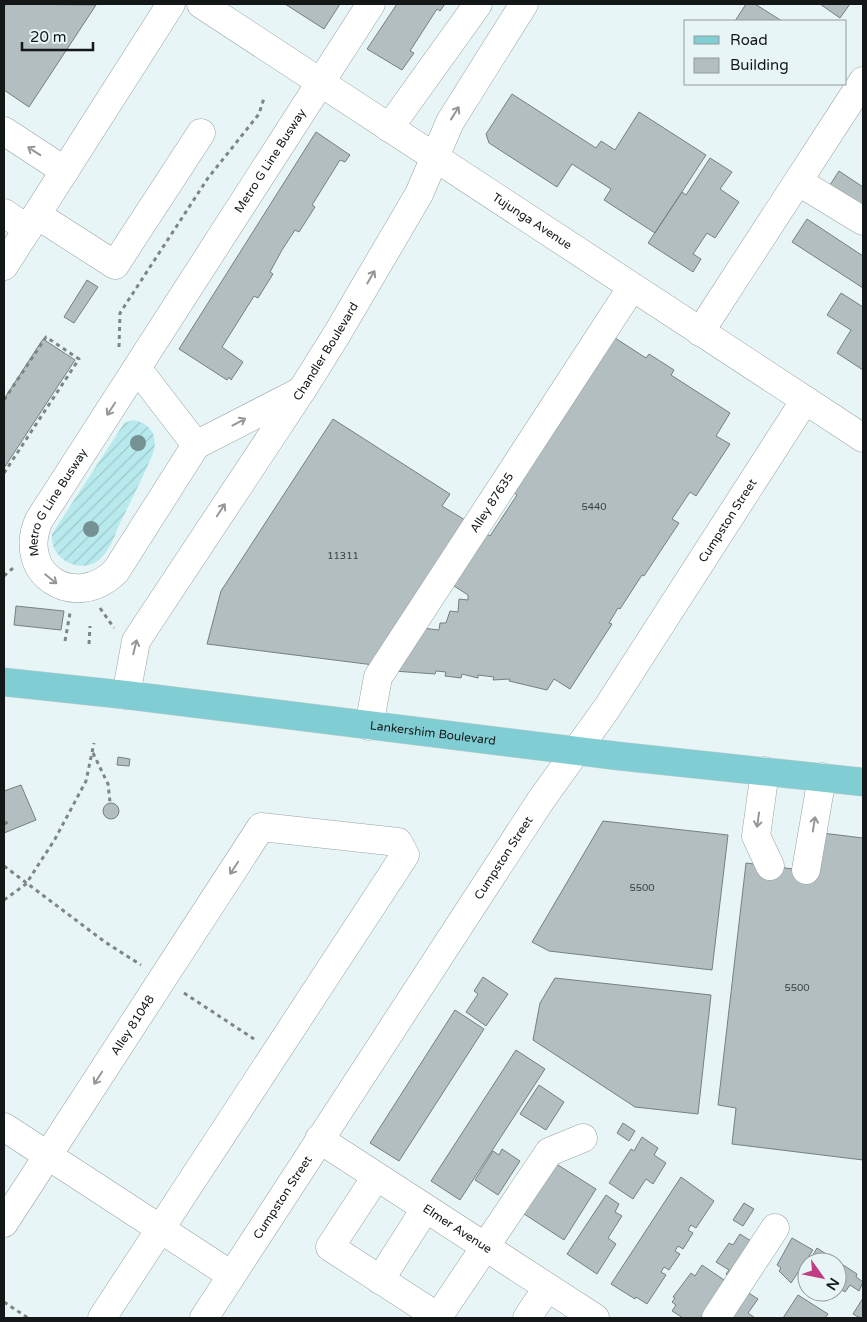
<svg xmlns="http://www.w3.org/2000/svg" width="867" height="1322" font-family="'Varela Round',sans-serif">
  <defs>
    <pattern id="garden-furrows" width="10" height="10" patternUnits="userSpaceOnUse" patternTransform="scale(1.25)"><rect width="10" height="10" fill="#b8eaed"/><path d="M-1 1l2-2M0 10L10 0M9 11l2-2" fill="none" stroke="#9dc8ca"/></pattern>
  </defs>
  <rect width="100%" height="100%" fill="#e8f5f6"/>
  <path fill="url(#garden-furrows)" d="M133,420C153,423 159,439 152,456C142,479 131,501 120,523C115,534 111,548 102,557C84,577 49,560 52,534L121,428L124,423Z"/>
  <path fill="#b2bebf" stroke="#758181" d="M6,4L96,5L29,107L4,90V7Z
    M285,4H340L324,29Z
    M397,4H445L440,11L437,9L410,51L414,53L402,70L367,49Z
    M746,4H755L782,21H735Z
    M820,4H850L840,18Z
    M512,94L596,148L601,141L615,150L639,112L706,155L655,233L604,200L611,189L572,164L557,187L489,143L486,134Z
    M316,132L350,155L345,162L340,160L312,205L315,207L299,232L295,230L282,250L270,272L273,274L258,298L254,296L222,347L243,362L231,380L229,377L227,380L179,349Z
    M710,158L732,172L720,189L739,202L715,238L707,233L693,254L701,259L693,272L648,243L682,192L686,195Z
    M839,171L863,187V210L828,188Z
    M807,219L863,256V288L792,242Z
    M87,280L98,287L74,323L64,317Z
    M841,293L863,307V370L837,353L851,330L827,315Z
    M612,336L646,358L649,354L674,370L671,375L730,413L716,436L730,444L696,496L690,492L672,519L679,523L644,576L642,575L620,609L618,608L609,623L612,624L570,689L554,679L547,690L509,681L510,679L493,680L494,677L478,675V678L462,674L461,678L445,676L446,672L436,671L435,674L394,671L422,628L439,630L440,623H446L450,611L458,612L459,599L468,600V595L451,584L485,533L490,536L517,495L512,491Z
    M43,339L75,360L4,468V399Z
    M333,419L450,494L442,506L465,520L374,665L207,644L221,591Z
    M16,606L64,611L61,630L14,625Z
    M118,757L130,759L129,766L117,765Z
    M21,785L36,820L4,833V791Z
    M103 811a8 8 0 1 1 16 0a8 8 0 1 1-16 0Z
    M603,821L728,835L712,970L549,951L532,942Z
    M822,833L863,838V1160L732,1144L736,1108L718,1105L746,863L817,872Z
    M483,977L508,994L486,1026L466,1012L478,994L474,991Z
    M555,978L711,995L698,1114L635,1107L533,1040L540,1003Z
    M455,1010L484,1029L399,1161L370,1143Z
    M516,1050L545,1069L460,1200L431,1181Z
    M539,1085L564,1102L546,1130L520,1114Z
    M623,1123L635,1131L629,1141L617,1133Z
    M642,1137L658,1148L654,1155L666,1163L653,1184L646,1179L633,1199L609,1183L631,1149L634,1151Z
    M502,1149L520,1161L498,1195L475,1180L493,1151L499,1155Z
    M550,1160L596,1189L564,1240L518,1210Z
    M681,1177L714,1201L696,1228L691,1225L688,1230L693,1233L683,1249L678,1246L675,1251L680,1254L669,1270L664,1267L661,1272L666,1275L647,1304L636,1297L635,1299L611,1284Z
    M606,1195L619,1204L615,1212L622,1216L608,1238L616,1244L597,1274L567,1254Z
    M744,1203L754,1209L743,1226L733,1220Z
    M740,1234L751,1241L733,1279L726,1274L729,1270L716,1262L729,1243L733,1245Z
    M792,1238L813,1250L791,1283L779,1271L781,1268L777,1265Z
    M817,1248L857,1274L856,1277L863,1282L859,1291L850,1285L845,1292L837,1287V1262H809Z
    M702,1265L724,1280L701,1318H683L672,1311L676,1305L672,1302L675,1298L673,1297L691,1273L695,1276Z
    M744,1290L758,1299L748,1313L755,1318H726Z
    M798,1295L828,1314L825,1318H783Z
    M863,1298V1318H860L853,1314Z"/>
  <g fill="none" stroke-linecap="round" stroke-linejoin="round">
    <defs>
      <g id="minor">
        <path id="s1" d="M201,4L863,438"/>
        <path d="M389,128L478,4"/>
        <path d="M4,131L65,171"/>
        <path d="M799,182L863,221"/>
        <path d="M4,213L28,229"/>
        <path d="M37,215L115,265L201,133"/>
        <path d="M4,266L171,4"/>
        <path d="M700,332L863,81"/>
        <path d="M137,368L196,445"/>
        <path id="s2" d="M196,445L116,571C75,612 15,574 39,520L371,4"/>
        <path d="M196,445L301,391"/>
        <path id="s3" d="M126,695L136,641L302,390L337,334L419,194L450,122L524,4"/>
        <path id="s4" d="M369,726L378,677L632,287"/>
        <path d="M765,771L756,836L770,866"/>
        <path d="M806,870L822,777"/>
        <path d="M4,1127L231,1275"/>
        <path id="s5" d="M319,1139L595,1318"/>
        <path d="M376,1177L330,1247L438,1317L549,1152L583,1138"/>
        <path id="s6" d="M4,1223L261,827L398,842L405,855L102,1318"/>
        <path d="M380,1280L425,1209"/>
        <path id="s7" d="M204,1318L541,800L607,708L805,400"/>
        <path d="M527,1318L547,1288"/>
        <path d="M716,1318L775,1228"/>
      </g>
      <g id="major">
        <path id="s8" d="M4,682L126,695L618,756L863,782"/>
      </g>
    </defs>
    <use href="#minor" stroke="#97a3a4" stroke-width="29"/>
    <use href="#major" stroke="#d0d1d1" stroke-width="29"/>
    <path stroke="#7d8687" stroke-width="3" stroke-dasharray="4 4" stroke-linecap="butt" d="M119,347L120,313L208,178L259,114L264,98
      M4,400L46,337L79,359L4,473
      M4,576L13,568
      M100,608L114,628
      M65,641L70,613
      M89,644L90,626
      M93,753L108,784L110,802
      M4,814H5
      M4,824L8,822
      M4,866L105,942L141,965
      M4,900L26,884L55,839L86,781L94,743
      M184,993L254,1039
      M4,1302L28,1318"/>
    <use href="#minor" stroke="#fff" stroke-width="28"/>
    <use href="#major" stroke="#80ced3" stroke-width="28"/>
  </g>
  <g fill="#769193">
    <circle cx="138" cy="443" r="8"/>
    <circle cx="91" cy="529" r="8"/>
  </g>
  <defs><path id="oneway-shaft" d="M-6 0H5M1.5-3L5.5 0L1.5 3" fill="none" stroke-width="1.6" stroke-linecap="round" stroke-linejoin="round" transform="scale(1.25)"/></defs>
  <g stroke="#959797">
    <use href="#oneway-shaft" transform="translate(455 113) rotate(-58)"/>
    <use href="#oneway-shaft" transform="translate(34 151) rotate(-147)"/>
    <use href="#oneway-shaft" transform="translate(371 277) rotate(-60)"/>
    <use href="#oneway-shaft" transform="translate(111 409) rotate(123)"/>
    <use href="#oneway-shaft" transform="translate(239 422) rotate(-28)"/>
    <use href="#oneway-shaft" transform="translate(221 510) rotate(-57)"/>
    <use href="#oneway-shaft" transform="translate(51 579) rotate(39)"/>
    <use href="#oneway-shaft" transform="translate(135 647) rotate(-76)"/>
    <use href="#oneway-shaft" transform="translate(758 820) rotate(98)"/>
    <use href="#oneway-shaft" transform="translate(814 824) rotate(-81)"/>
    <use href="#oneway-shaft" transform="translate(234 868) rotate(123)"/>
    <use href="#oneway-shaft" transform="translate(98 1078) rotate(123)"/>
  </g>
  <g text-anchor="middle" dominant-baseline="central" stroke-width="4" stroke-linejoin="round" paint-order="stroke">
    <g font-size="10" fill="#3b4142">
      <text x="594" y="507">5440</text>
      <text x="343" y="556">11311</text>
      <text x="642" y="888">5500</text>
      <text x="797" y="988">5500</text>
    </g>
    <g font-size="12" fill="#131718" stroke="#e8f5f6">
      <text stroke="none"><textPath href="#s2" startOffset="714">Metro G Line Busway</textPath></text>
      <text stroke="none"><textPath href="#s1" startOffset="396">Tujunga Avenue</textPath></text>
      <text stroke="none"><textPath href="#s3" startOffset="401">Chandler Boulevard</textPath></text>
      <text stroke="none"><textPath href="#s2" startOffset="310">Metro G Line Busway</textPath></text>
      <text stroke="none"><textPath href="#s4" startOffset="258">Alley 87635</textPath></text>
      <text stroke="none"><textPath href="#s7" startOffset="954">Cumpston Street</textPath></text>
      <text stroke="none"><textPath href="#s8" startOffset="432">Lankershim Boulevard</textPath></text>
      <text stroke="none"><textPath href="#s7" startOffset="549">Cumpston Street</textPath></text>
      <text stroke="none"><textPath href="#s6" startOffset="236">Alley 81048</textPath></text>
      <text stroke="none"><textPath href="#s7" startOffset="144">Cumpston Street</textPath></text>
      <text stroke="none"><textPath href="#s5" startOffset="165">Elmer Avenue</textPath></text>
    </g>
  </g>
  <rect width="867" height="1322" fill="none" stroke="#131718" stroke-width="10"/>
  <rect x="684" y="20" width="162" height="65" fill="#e8f5f6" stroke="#939c9d"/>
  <rect x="694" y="36" width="25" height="8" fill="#80ced3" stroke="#939c9d"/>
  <text x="730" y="45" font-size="15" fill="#131718">Road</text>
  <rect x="694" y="58" width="25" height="15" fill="#b2bebf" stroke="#939c9d"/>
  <text x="730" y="70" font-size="15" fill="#131718">Building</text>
  <g transform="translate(822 1277) rotate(123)"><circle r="24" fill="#e8f5f6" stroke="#939c9d"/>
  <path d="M0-4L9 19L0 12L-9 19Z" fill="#c13d83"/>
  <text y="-8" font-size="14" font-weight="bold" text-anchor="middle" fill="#131718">N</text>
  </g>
  <path d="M22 42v8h71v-8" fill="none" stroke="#131718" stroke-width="2.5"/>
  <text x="30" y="42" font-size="15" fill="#131718" stroke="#e8f5f6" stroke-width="4" paint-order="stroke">20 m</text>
</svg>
